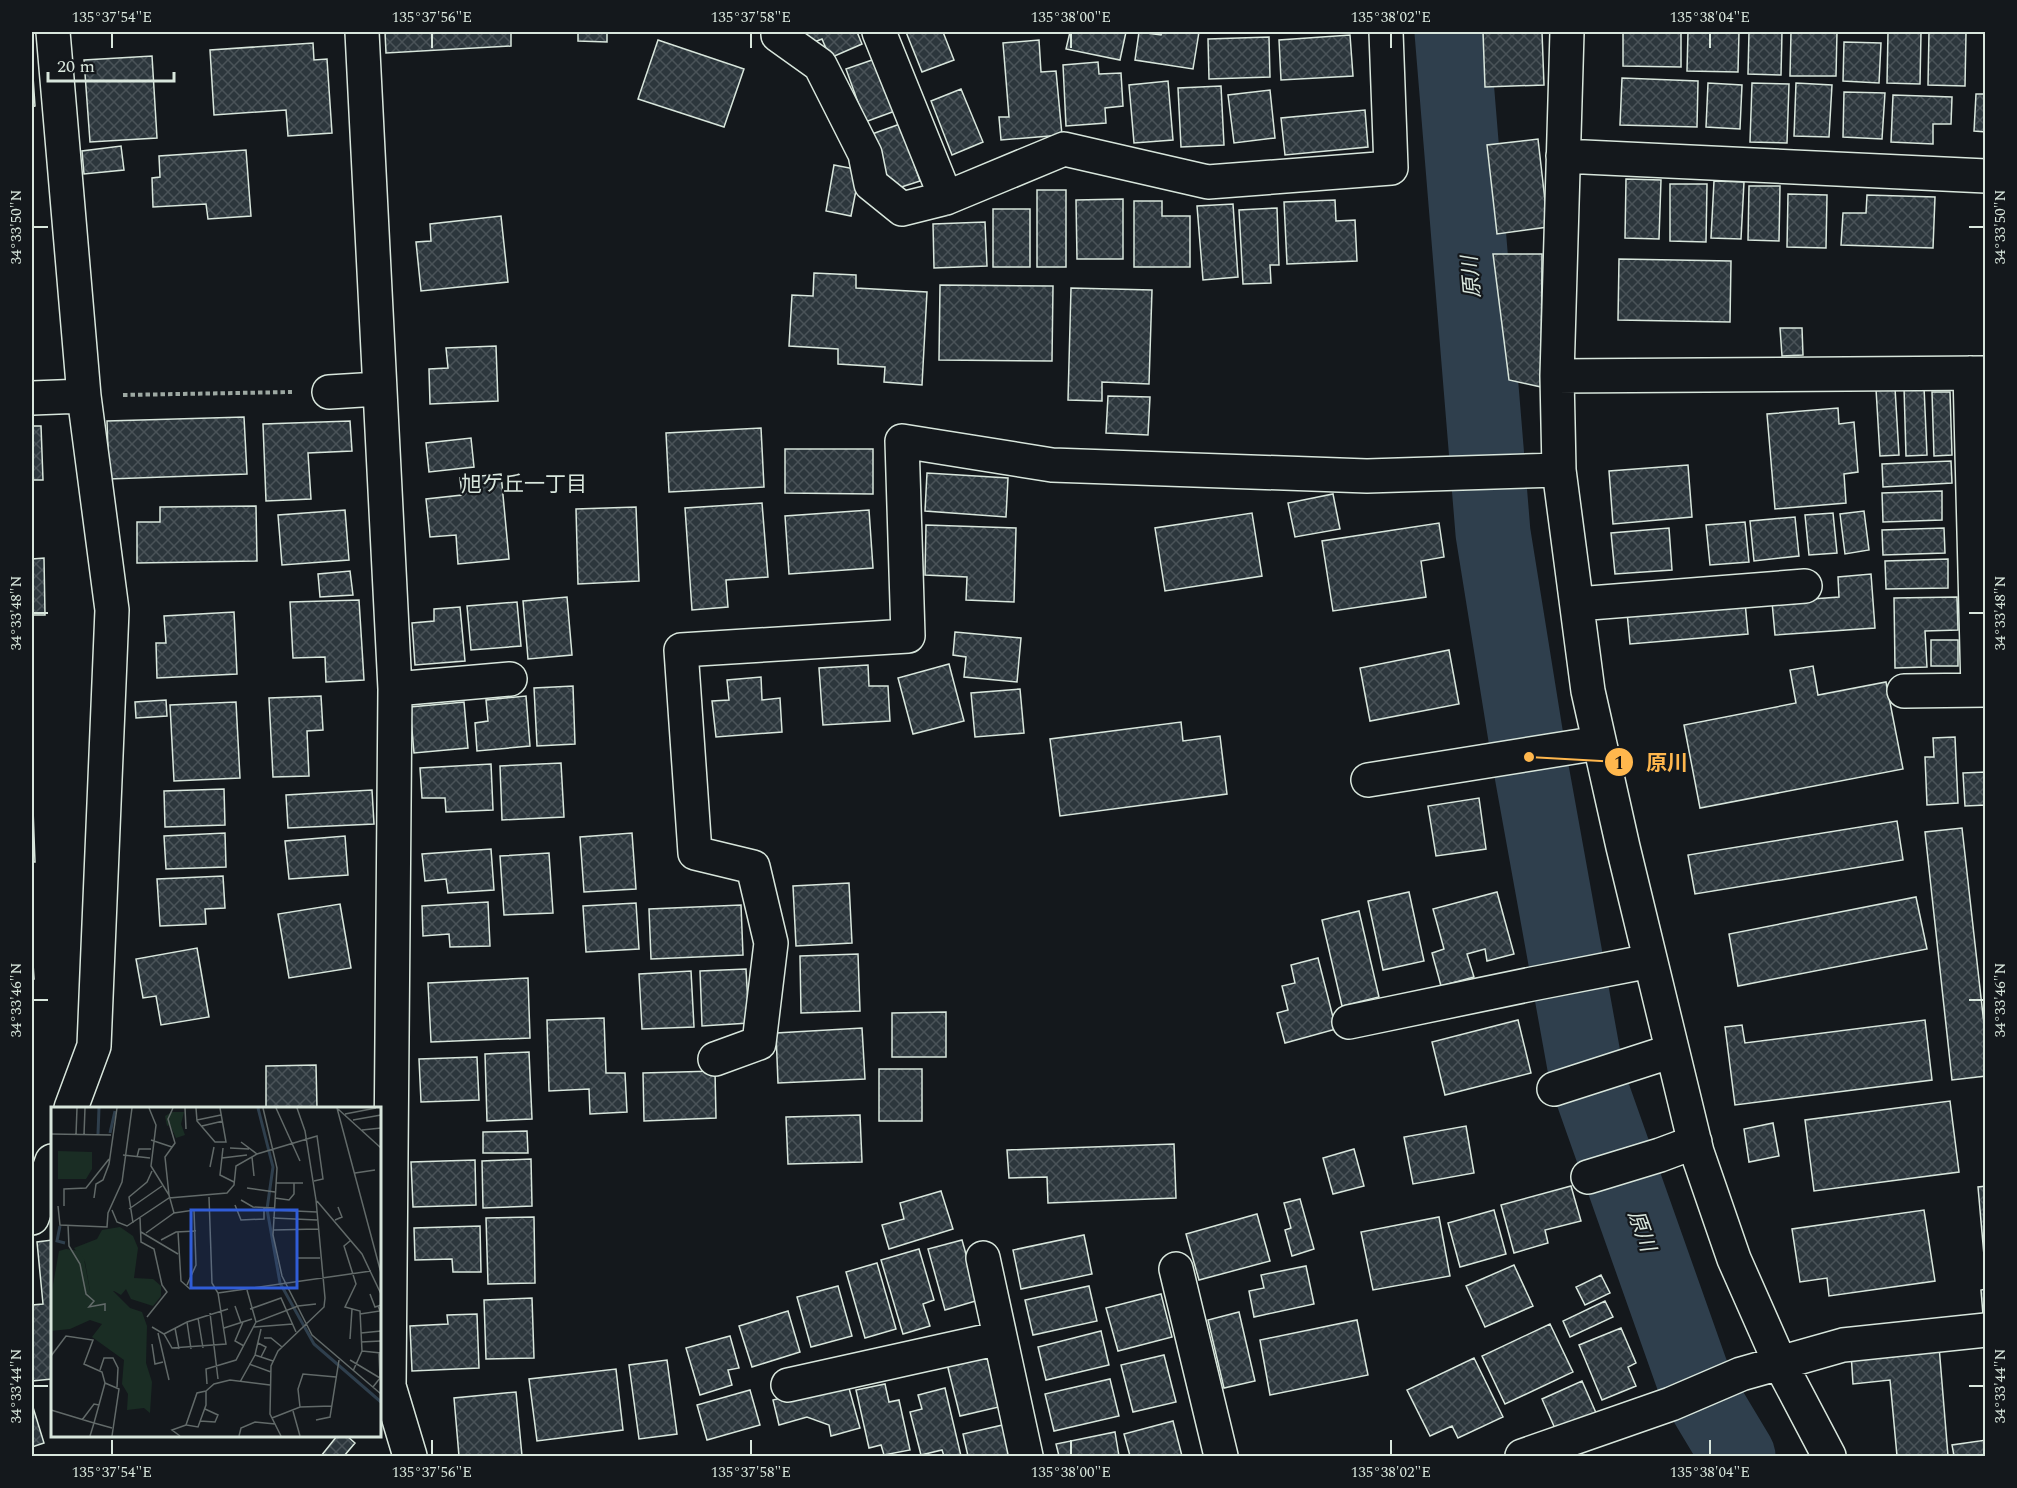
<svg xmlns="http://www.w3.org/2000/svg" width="2017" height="1488" font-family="Spectral,'Noto Sans JP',serif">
  <defs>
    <pattern id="building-cross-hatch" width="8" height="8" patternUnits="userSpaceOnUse" patternTransform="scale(1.5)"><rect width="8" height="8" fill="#2c363c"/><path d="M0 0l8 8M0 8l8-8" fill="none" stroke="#4a5358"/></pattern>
  </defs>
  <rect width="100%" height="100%" fill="#14181c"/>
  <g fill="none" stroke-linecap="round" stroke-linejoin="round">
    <path stroke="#2f3f4d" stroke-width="75" d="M1452,32L1493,533L1529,757L1587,1078L1696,1386L1738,1456"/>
  </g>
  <path fill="url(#building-cross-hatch)" stroke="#d8e6dc" stroke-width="1.5" d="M385,32H511V46L386,53Z
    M578,32H607V42L578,41Z
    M799,32H857L862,44L830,58L822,39L804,46Z
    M906,32H943L954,60L922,72Z
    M1070,32H1126L1120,60L1066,49Z
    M1139,32L1161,35L1162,32H1199L1193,69L1135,60Z
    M1483,32H1542L1544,85L1485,87Z
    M1623,32H1681V67L1623,66Z
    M1688,32H1739L1738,72L1687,71Z
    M1749,32H1782L1781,75L1748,74Z
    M1791,32H1837L1836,76H1790Z
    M1888,32L1921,33L1920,84L1887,83Z
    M1929,32L1966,33L1965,86L1928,85Z
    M1350,35L1353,76L1281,80L1279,40Z
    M1269,37L1270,77L1209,79L1208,39Z
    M658,40L744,69L724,127L638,99Z
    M1039,40L1041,72L1056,71L1062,135L1001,140L999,117H1009L1003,43Z
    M1844,42L1881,43L1879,83L1843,81Z
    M313,43L314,60L327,59L332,133L288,136L286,110L214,115L210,50Z
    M152,56L157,138L90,142L84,60Z
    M875,59L895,111L865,122L846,69Z
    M32,62L35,106L32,107Z
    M1098,62L1099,74L1121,73L1123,106L1105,108L1106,123L1066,126L1063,65Z
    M1622,78L1698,81L1697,127L1620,125Z
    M1168,81L1173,140L1134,143L1129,85Z
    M1708,83L1742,85L1740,129L1706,127Z
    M1752,83L1789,84L1787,143L1750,142Z
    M1796,83L1832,85L1829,137L1794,136Z
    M1221,86L1224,145L1181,147L1178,88Z
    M961,89L983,142L952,155L931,101Z
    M1270,90L1275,138L1234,143L1228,95Z
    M1844,92L1885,93L1882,139L1843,137Z
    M1976,94H1986V132L1974,131Z
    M1893,95L1952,97L1951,124H1933V144L1891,142Z
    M1365,110L1368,147L1285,155L1281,118Z
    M900,124L920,181L892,190L872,134Z
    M1538,139L1548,227L1497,234L1487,145Z
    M121,146L124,170L84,174L82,151Z
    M246,150L251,216L208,219L206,204L153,207L152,178L160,177L159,156Z
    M834,165L860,170L851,216L826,211Z
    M1626,179L1661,180L1659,239L1625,238Z
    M1714,181L1744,182L1741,239L1711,238Z
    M1670,184H1707L1706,242L1670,241Z
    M1749,186H1780L1779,241L1748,240Z
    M1037,190H1066V267H1037Z
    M1788,194L1827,195L1826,248L1787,247Z
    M1867,195L1935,197L1933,248L1841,245L1843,213H1866Z
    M1123,199V259H1077L1076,200Z
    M1335,200L1336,221L1355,220L1357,261L1287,264L1284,202Z
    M1134,201H1162V216H1190V267H1134Z
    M1233,204L1238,277L1203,280L1197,206Z
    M1277,208L1279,265H1270L1271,283L1243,284L1239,210Z
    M993,209H1030V267H993Z
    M501,216L508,282L421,291L416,242L431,241L430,224Z
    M985,222L987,266L934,268L933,224Z
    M1493,254H1542L1541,387L1509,380Z
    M1619,259L1731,261L1730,322L1618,320Z
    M814,273L856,275V288L927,292L922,385L884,382L885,367L838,364V349L789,346L792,295L813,296Z
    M940,285L1053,286L1052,361L939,360Z
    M1071,288L1152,290L1149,384L1102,382V401L1068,400Z
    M1780,328H1802L1803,355L1782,356Z
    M496,346L498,401L430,404L429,369L448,368L446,348Z
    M1904,387H1924L1927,455L1906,456Z
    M1895,388L1899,455L1880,456L1876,389Z
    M1932,392H1950L1952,455L1934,456Z
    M1108,396L1150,397L1148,435L1106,433Z
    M1838,408L1839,424L1854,422L1858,472L1844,474L1846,503L1775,509L1767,414Z
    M244,417L247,474L109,479L107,421Z
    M350,421L352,451L308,453L311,499L266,501L263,424Z
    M32,426H41L43,480H32Z
    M761,428L764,487L669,492L666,433Z
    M471,438L474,467L429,472L426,443Z
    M785,449H873V494L785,493Z
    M1951,461L1952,483L1883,487L1882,464Z
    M1688,465L1692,517L1613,524L1609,471Z
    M927,473L1008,478L1006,517L925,511Z
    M501,474L509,559L458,564L456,535L430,537L426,499L462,495L460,478Z
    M1942,491V520L1883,522L1882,493Z
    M1333,494L1340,529L1295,537L1288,503Z
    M762,503L768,577L726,580L728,607L692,610L685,508Z
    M256,506L257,561L137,563V522H160V507Z
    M636,507L639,581L578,584L576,509Z
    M345,510L349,560L282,565L278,515Z
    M869,510L873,568L789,574L785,516Z
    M1864,511L1869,550L1845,554L1840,514Z
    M1252,513L1262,576L1165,591L1155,528Z
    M1833,513L1837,553L1809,555L1805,515Z
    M1795,517L1799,556L1754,561L1750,521Z
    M1745,522L1749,562L1710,565L1706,525Z
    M1439,523L1444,557L1421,561L1426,597L1333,611L1322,541Z
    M926,525L1016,528L1014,602L966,600L967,577L925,575Z
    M1669,528L1672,570L1615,574L1611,533Z
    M1944,528L1945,553L1883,555L1882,530Z
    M44,558L45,615H32V559Z
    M1948,559V588L1886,589L1885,561Z
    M350,571L353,595L320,597L318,574Z
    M1871,574L1875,628L1775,635L1772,602L1839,597L1838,577Z
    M567,597L572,655L528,659L523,601Z
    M1957,597L1958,630L1925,631L1927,667L1895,668L1894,598Z
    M359,600L364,680L326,682L325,657L293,658L290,602Z
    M517,602L521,646L471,650L467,606Z
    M1745,602L1748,634L1630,644L1627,612Z
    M460,607L465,661L415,665L412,623L434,621V609Z
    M234,612L237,674L157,678L156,643H166L164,616Z
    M955,632L1021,638L1017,682L964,677L966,657L953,655Z
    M1931,640H1958V666H1931Z
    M1449,650L1459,704L1370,721L1360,668Z
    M949,664L964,721L913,734L898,678Z
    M868,665L869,686H888L890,721L823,725L819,668Z
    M1813,666L1818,695L1886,682L1903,769L1700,808L1684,725L1796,703L1790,670Z
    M761,677L762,700L780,698L782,732L716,737L712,701L729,700L727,680Z
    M573,686L575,744L537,746L534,688Z
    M1020,689L1024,733L975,737L971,693Z
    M321,696L323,730L307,731L309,776L273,777L269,698Z
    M526,696L530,746L477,751L475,723L488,721L486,700Z
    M166,700L167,716L136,718L135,702Z
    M236,702L240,778L174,781L170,705Z
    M464,702L468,748L414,753L410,707Z
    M1181,722L1183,741L1220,736L1227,794L1060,816L1050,739Z
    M1955,737L1958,803L1927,805L1925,757H1934L1933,738Z
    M561,763L564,817L502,820L500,766Z
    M491,764L493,810L446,812L445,798H422L420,768Z
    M1986,772V805L1965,806L1963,773Z
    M224,789L225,825L165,827L164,791Z
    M372,790L374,824L288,828L286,795Z
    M1479,798L1486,849L1436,856L1428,806Z
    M32,809H33L35,862H32Z
    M1897,821L1903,860L1695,894L1688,855Z
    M1962,828L1986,1042V1076L1952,1080L1925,832Z
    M225,833L226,867L166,869L164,836Z
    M632,833L636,889L584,892L580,837Z
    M345,836L348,875L289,879L285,841Z
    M491,849L494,890L448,893L446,879L425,881L422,854Z
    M549,853L553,913L504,915L500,856Z
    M223,876L225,908L205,909L206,924L160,926L157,879Z
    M849,883L852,943L796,946L793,886Z
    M1409,892L1424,961L1383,970L1368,901Z
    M1497,892L1514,954L1487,961L1485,949L1467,954L1474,977L1441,986L1432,953L1444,949L1433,909Z
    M1916,897L1927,949L1738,986L1729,934Z
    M488,902L490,946L450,947L449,934L423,936L422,906Z
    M636,903L639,949L586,952L583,906Z
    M340,904L351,968L289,978L278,914Z
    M741,905L743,955L651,959L649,909Z
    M1359,911L1379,997L1342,1006L1322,920Z
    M32,948L34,979H32Z
    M197,948L209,1017L161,1025L156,996L143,998L136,959Z
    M858,954L860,1011L801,1013L800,956Z
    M1318,958L1336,1029L1285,1043L1277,1013L1288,1010L1282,986L1295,983L1291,965Z
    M746,969L749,1023L702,1026L700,971Z
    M691,971L694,1027L642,1029L639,974Z
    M528,978L530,1038L431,1042L428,983Z
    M946,1012V1057H892V1013Z
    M604,1018L606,1073H625L627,1112L590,1114L589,1089L549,1091L547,1020Z
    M1518,1020L1531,1073L1445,1095L1432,1042Z
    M1925,1020L1932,1080L1735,1105L1725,1027L1742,1025L1745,1043Z
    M862,1028L865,1079L778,1083L776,1033Z
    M529,1052L532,1119L487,1121L485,1054Z
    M477,1057L479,1100L421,1102L419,1059Z
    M316,1065L317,1108H266V1066Z
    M879,1069H922V1121H879Z
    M715,1071L716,1118L644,1121L643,1073Z
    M1950,1101L1959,1172L1814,1191L1805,1120Z
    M860,1115L862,1162L788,1164L786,1117Z
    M1773,1123L1779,1156L1749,1162L1744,1129Z
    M1466,1126L1474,1173L1413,1184L1404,1137Z
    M527,1131L528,1153H483V1132Z
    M1174,1144L1176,1198L1048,1203L1047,1177L1009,1178L1007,1150Z
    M1354,1149L1364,1186L1333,1194L1323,1158Z
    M531,1159L532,1206L483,1208L482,1161Z
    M475,1160L476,1205L413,1207L411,1162Z
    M1571,1186L1581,1221L1545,1230L1548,1243L1514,1253L1501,1205Z
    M1986,1186V1267H1985L1978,1187Z
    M941,1191L953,1229L889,1249L882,1225L904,1219L900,1203Z
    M1300,1199L1314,1249L1292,1256L1285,1230L1291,1228L1284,1203Z
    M1494,1210L1506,1254L1460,1267L1448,1223Z
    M1924,1210L1935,1281L1829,1296L1827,1278L1800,1282L1792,1229Z
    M1257,1214L1270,1261L1199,1280L1186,1234Z
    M534,1217L535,1283L488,1284L486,1218Z
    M1439,1217L1450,1276L1373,1290L1361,1232Z
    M480,1226L481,1272H453L452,1259L415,1260L414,1228Z
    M1084,1235L1092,1274L1021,1289L1013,1250Z
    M52,1240V1379L32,1381V1305L43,1304L37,1242Z
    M962,1240L979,1300L945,1310L928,1249Z
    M919,1249L934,1300L923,1304L930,1326L903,1334L881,1260Z
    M877,1263L896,1329L865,1338L846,1272Z
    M1514,1265L1533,1306L1485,1327L1466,1286Z
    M1306,1266L1314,1304L1254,1317L1249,1291L1264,1288L1261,1275Z
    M1601,1275L1610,1293L1585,1305L1576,1287Z
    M838,1286L852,1336L811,1347L797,1297Z
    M1089,1286L1097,1321L1033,1335L1025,1300Z
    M1986,1289V1314L1983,1315L1981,1290Z
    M1161,1294L1172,1337L1118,1351L1106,1308Z
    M532,1298L534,1358L486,1359L484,1300Z
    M1605,1301L1613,1317L1570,1337L1563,1321Z
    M788,1311L800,1352L752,1367L739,1326Z
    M1239,1312L1255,1381L1224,1388L1208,1320Z
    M477,1314L479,1368L412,1371L410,1326L448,1324L447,1315Z
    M1357,1320L1368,1375L1270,1395L1260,1340Z
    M1550,1324L1573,1372L1505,1404L1482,1356Z
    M1621,1328L1636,1363L1628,1367L1636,1386L1602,1400L1579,1345Z
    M1101,1331L1109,1365L1046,1380L1038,1347Z
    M730,1336L739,1368L728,1370L732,1385L700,1395L686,1348Z
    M1939,1346L1948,1456H1897L1890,1380L1853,1384L1851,1353Z
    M991,1353L1003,1406L960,1416L947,1364Z
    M1164,1355L1176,1402L1133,1412L1121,1365Z
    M1474,1358L1503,1417L1458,1438L1452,1426L1430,1436L1407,1390Z
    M667,1360L677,1434L639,1439L629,1365Z
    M616,1369L623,1430L537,1441L529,1379Z
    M1110,1379L1119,1416L1054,1431L1045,1394Z
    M847,1381L860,1428L831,1436L829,1425L807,1417L779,1425L773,1400Z
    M1582,1381L1597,1415L1557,1433L1542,1399Z
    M885,1384L889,1402L899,1400L910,1450L884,1455L881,1445L869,1448L856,1390Z
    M945,1388L961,1456H944L942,1450L921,1455L910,1412L922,1409L918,1395Z
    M750,1390L760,1425L707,1440L697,1405Z
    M516,1392L522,1456H459L454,1398Z
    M32,1404L44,1443L32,1447Z
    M1173,1421L1182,1456H1130L1124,1434Z
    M1007,1424L1014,1456H968L963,1434Z
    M1115,1432L1119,1456H1059L1056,1444Z
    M337,1436H347L355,1443L344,1456H321Z
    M1986,1440V1456H1954L1952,1445Z"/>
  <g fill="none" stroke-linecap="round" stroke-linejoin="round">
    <defs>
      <path id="minor" d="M53,32L84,396L112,610L94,1046L71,1108
        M362,32L395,689L389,1386L410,1456
        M778,32V35L820,65L865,154L871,184L902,209L946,198
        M879,32L946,198L1064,149L1208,182L1391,168L1386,32
        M1567,32L1557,376L1559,470L1588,691L1623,847L1697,1152L1734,1259L1780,1363L1829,1456
        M1563,156L1986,176
        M1970,373L1978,690
        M1557,376L1986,373
        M329,392L378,389
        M32,398L84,396
        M1577,604L1805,586
        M395,689L510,679
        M1904,691L1986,690
        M1368,780L1599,743
        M1349,1022L1532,984L1650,961
        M715,1059L759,1043L771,943L753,867L695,853L681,650L908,636L902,441L1052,465L1367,476L1559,470
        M1554,1089L1672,1051
        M1588,1177L1660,1155L1695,1142
        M32,1218L52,1161
        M983,1258L1026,1456
        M1176,1269L1221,1456
        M788,1385L1000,1338
        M1522,1456L1671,1404L1741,1374L1843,1345L1986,1330"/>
    </defs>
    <use href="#minor" stroke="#d8e6dc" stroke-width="36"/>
    <path stroke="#9da8a2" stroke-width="4" stroke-dasharray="4.5 3" stroke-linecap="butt" d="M123,395L292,392"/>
    <use href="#minor" stroke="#14181c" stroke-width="33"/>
  </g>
  <path fill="none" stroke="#d8e6dc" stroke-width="2" d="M112,33V48M432,33V48M751,33V48M1071,33V48M1391,33V48M1710,33V48M33,227H48M1969,227H1984M33,613H48M1969,613H1984M33,1000H48M1969,1000H1984M33,1386H48M1969,1386H1984M112,1440V1455M432,1440V1455M751,1440V1455M1071,1440V1455M1391,1440V1455M1710,1440V1455"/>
  <g text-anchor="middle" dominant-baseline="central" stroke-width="4.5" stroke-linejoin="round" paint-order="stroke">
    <g font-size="21" font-style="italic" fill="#d8e6dc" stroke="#14181c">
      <text transform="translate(1472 277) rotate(-95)">原川</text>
      <text transform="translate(1641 1231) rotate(70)">原川</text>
    </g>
    <g font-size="21" fill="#d8e6dc" stroke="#14181c">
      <text x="524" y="485">旭ケ丘一丁目</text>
    </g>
  </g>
  <g transform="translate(51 1107)">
    <rect width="330" height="330" fill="#14181c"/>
    <path d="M69,120L82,129L87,141L83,171L102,172L110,179V189L102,199L80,192L75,182L70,188L63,184H39L34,155L23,141L46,132L51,123Z" fill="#1a2d24"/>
    <path d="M121,5H133L130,17L134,28L125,31L119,18L116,19L114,9Z" fill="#1a2d24"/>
    <path d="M7,44L41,45V62L35,72H7ZM15,142L28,144L33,152L39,184H62L79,201L91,205L96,219L95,256L101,275L99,306L93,301L76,303L77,287L71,277L73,253L41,230L51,217L39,213L19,222L0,224V189L8,144Z" fill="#1a2d24"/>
    <path fill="none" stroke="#2f3f4d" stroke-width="3" d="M207,1L222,60L216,102L229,176L263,237L330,295M59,26L64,4M47,27L48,1M9,119L6,134L14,136"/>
    <path fill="none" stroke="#626a69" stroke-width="1.5" d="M98,1L105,18L100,59L118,88L123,106M134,1L135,22M145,1L146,14L164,35H175L169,1M212,1L226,61L222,128L231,169L261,228L330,287M225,1L249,54M286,1L330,166M287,2L330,41M294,7L325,1M146,13L170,8M302,13L330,8M151,19L172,14M311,23L330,21M0,27L60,28M25,28L26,1M33,28L34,1M100,33L121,40M190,35L206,47M172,41L169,68L183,75M179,41L198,42M72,48L99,51M86,50L88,42H100M201,50L203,69M171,51L196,48M159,60L163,40M304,66L324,63M225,76H252M196,81L224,85M118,88L114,50L124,36L117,12L122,1M43,91L45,77L52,73L58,57L66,1M224,91L238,93L243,87V76M190,93L202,100L223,101M266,94L311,147L330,187M184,98L190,113L213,112V101M7,99L9,118L56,120L57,106L71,75L81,1M13,99V82L35,81L58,52M78,102L111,79M61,103L66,115L76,119L118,91L176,86L183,78L185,59L206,47L266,29L272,72L263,74M223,103L266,105M89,110L90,135L103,142L111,178L116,185L96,210M222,111L266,113M284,113L291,110L287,100M82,116L78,90L96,75L101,64M17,118L18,139L29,157L35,187L43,194L38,200L54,197V204M222,123L267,122M90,125L127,147M127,125L130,174L139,182M95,126L123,106L143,103L145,158L136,178M110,133L125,125L145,124M299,134L293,139L305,177L294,200L309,204L311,244L302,264M247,151H269M196,183L205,215M167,186L320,164M319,187L324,200L330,198M184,199L190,216M199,202L230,191L245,225M159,206L167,272M309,207L329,204L327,199M147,211L152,241M136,215L140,242M192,215L184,234L193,239M101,220L113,227L121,241L175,237L167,186L161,176L158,90M203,220L242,217M124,221L128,242M173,221L201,212M107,226L118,273M310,226L330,224M113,227L136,215L177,202M213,231H220L231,240M299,232L301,202M310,235L330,234M207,236L215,240L210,250M101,237L104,257L112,255M311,244L330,246M204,248L222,254M0,249L15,229L42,233L33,257L51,265L54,276L43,316L61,321M299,253L329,271M198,257L220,265M49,263L53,251H62L67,261L66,280M189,275L204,248L210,222M54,276L68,282L61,329M156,277L155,262L185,253L205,215L247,199L265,197M322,280L329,271L328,246M155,284L146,286L135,318L147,320L155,298V284L163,277L179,273L219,278M249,300L247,282L252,267L285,270M0,303L43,316L39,329M242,304L249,329M221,311L249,300L281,299M31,313L43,297L48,298M265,313L279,310L288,253M149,314L164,315L167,308L154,302M129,329L121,323L135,318M188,329L190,321L204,315L224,317M230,329L219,307L220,259L227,244L273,200L274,191L265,93L254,24L246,1"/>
    <path fill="#305dd8" fill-opacity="0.15" stroke="#305dd8" stroke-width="3" d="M140,103H246V181H140Z"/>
    <rect width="330" height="330" fill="none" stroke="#d8e6dc" stroke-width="3"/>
  </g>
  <path fill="none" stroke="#ffb74d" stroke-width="2" d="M1529 757L1619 762"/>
  <g fill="#ffb74d" stroke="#14181c" stroke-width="2">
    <circle cx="1529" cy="757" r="6"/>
    <circle cx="1619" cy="762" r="15"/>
  </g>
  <g font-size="18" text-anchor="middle" font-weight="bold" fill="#111">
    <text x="1619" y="769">1</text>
  </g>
  <g font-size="21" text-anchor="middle" font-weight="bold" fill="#ffb74d" stroke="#14181c" stroke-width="4.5" stroke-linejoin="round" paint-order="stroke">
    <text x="1667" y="770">原川</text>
  </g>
  <rect width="2017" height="1488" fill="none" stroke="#14181c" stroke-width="66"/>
  <path d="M48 72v9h126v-9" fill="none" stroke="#d8e6dc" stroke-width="3"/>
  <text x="57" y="72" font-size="18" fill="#d8e6dc" stroke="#14181c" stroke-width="4.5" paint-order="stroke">20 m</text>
  <rect x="33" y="33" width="1951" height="1422" fill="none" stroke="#d8e6dc" stroke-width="2"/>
  <g font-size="15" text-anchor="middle" fill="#d8e6dc">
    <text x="112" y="22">135°37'54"E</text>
    <text x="432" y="22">135°37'56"E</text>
    <text x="751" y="22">135°37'58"E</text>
    <text x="1071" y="22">135°38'00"E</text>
    <text x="1391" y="22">135°38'02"E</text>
    <text x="1710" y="22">135°38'04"E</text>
    <text transform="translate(16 227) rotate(-90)" y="5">34°33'50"N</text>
    <text transform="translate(2000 227) rotate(-90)" y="5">34°33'50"N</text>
    <text transform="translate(16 613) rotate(-90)" y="5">34°33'48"N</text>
    <text transform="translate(2000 613) rotate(-90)" y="5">34°33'48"N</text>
    <text transform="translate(16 1000) rotate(-90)" y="5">34°33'46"N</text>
    <text transform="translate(2000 1000) rotate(-90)" y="5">34°33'46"N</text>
    <text transform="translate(16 1386) rotate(-90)" y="5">34°33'44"N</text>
    <text transform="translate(2000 1386) rotate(-90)" y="5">34°33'44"N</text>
    <text x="112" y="1477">135°37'54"E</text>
    <text x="432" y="1477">135°37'56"E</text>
    <text x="751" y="1477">135°37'58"E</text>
    <text x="1071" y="1477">135°38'00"E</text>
    <text x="1391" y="1477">135°38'02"E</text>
    <text x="1710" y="1477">135°38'04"E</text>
  </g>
</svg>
